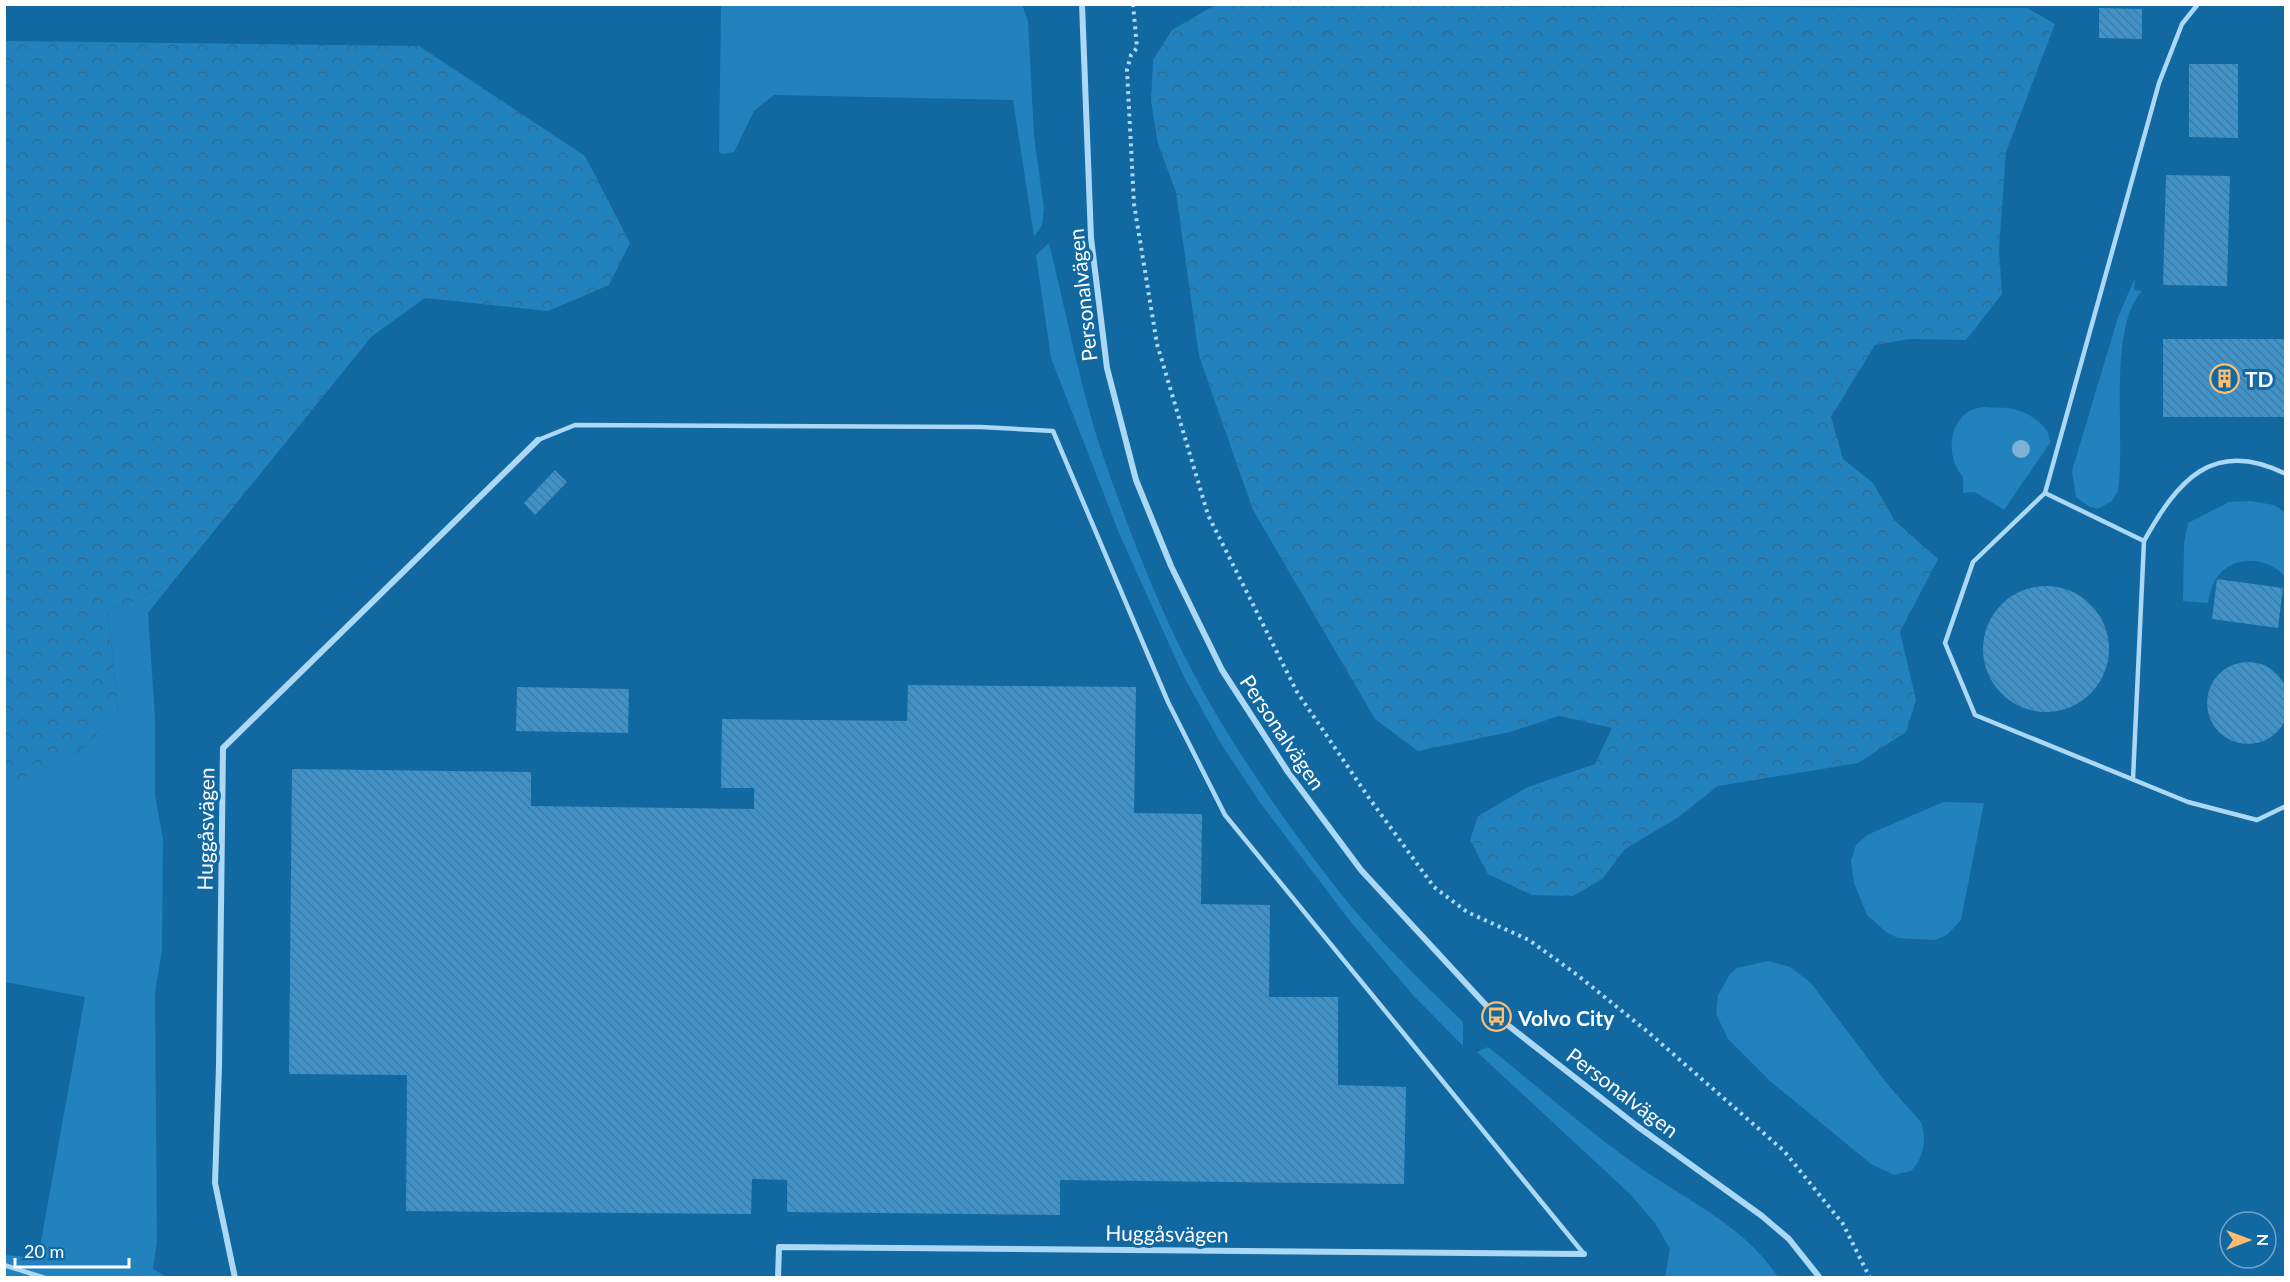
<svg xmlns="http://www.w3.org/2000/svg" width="2290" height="1282" font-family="Lato,sans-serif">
  <defs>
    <pattern id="forest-crowns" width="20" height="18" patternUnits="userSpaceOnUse" patternTransform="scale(1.5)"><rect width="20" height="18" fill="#2182be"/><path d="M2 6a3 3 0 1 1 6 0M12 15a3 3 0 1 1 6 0" fill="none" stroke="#326c90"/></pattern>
    <pattern id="building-back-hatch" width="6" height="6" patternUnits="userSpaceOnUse" patternTransform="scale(1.5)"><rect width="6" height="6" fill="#3f93c9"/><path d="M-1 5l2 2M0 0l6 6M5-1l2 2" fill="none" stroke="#447a9d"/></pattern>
  </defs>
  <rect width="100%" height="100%" fill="#1268a1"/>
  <path fill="#2182be" d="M1022,4L1028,21L1034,136L1044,209L1042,226L1034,236L1013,100L774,95L754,111L734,152L722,154L719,151L721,5Z
    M1049,243C1066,312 1079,382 1101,450C1123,514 1147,578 1176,639C1218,727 1281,818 1341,894C1378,940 1421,981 1463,1022V1046L1413,995L1350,921L1261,804L1221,744L1183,675L1119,533L1051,358L1036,255Z
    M2135,278L2134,290L2142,291C2107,329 2126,440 2118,491L2112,501L2097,509L2088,506L2076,497L2072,471L2118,317Z
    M1984,407C1992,408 2008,407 2013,409C2029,412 2051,427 2050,443L2004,510L1975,492L1963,493V477C1943,456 1949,409 1984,407Z
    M2250,501L2274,505L2285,512V577C2269,557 2235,554 2218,576C2212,583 2210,593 2208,603L2183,601L2184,544L2188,523L2229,502Z
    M171,584L148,613L155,718V795L163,839L162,950L155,993L157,1242L153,1269L167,1277H5V1255L38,1258L85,997L5,982L4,785L78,753L118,711L108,611Z
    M1943,802L1984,803L1961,920L1947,935L1935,940L1898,938L1886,932L1867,915L1854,883L1851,861L1856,845L1867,835Z
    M1768,961L1790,967L1811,983L1888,1085L1921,1122C1927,1139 1924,1158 1911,1171L1894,1175L1871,1164L1770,1081L1728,1039L1716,1014L1718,995L1730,974L1737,968Z
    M1488,1047C1537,1086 1584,1128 1635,1164C1685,1200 1743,1224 1778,1277H1665L1670,1249L1655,1223L1630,1194L1477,1052Z"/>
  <path fill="url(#forest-crowns)" d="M1215,5L2027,8L2055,24L2006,152L1999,250L2002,294L1966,340L1909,339L1875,345L1831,417L1843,459L1873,483L1895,521L1938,559L1900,632L1916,700L1906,732L1858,763L1718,786L1677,818L1625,849L1602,879L1573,896L1532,895L1488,874L1470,840L1478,816L1528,787L1595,764L1612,728L1559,716L1510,732L1418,751L1375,719L1253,510L1199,356L1176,192L1158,144L1151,101L1153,60L1172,30Z
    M5,41L419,46L585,156L630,243L609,285L548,311L425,298L372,336L171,584L108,611L118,711L78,753L5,785Z"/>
  <path fill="url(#building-back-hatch)" d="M2099,8L2142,9V39L2099,38Z
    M2189,64H2238V138L2189,137Z
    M2166,175L2230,176L2227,286L2163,285Z
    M2163,339H2286V417H2163Z
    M555,470L567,482L535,515L524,503Z
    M2217,579L2283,588L2278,628L2212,619Z
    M1983 649a63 63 0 1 1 126 0a63 63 0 1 1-126 0Z
    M2207 703a41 41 0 1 1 82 0a41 41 0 1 1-82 0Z
    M908,685L1136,687L1134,813L1202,814L1201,904L1270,905L1269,997H1338V1085L1406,1087L1404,1184L1060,1180V1215L787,1212V1180L752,1179L751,1214L406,1211L407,1075L289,1074L292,769L531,772V806L754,809V788H721L722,719L907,721Z
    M517,687L629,689L628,733L516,731Z"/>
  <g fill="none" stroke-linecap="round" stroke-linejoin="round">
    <path stroke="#abd8f5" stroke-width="4" stroke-dasharray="3 4.5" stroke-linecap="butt" d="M1133,4L1137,48L1131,55L1127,70L1134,204L1157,344L1208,515L1297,692L1369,798L1434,887L1467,912L1529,940L1576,974L1648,1032L1784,1151L1843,1224L1870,1278"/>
    <path stroke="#abd8f5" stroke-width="4.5" d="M2198,4L2182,24L2159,83L2045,493L1973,562L1945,643L1975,715L2188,802L2257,820L2286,806
      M538,440L575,425L981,427L1053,431L1168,702L1225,815L1584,1254
      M2045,493L2144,541C2177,482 2212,437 2286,474
      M2133,779L2144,541
      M4,1265L45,1278"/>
    <path stroke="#abd8f5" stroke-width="6" d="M1082,4L1091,238L1107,368L1136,480L1171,566L1222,670L1288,772L1361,870L1496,1016L1637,1126L1762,1216L1789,1239L1820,1278
      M235,1278L215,1183L219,1066L223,748L538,440
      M778,1278L779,1247L1584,1254"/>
  </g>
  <circle fill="#7db2d4" cx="2021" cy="449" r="9"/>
  <defs>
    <symbol id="building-ring" viewBox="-11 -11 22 22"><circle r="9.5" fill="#1268a1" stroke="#ffbe6f" stroke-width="1.5"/><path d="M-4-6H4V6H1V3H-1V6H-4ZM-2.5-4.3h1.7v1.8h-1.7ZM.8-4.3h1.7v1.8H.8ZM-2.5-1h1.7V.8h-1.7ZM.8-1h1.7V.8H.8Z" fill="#ffbe6f"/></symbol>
    <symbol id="bus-ring" viewBox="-11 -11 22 22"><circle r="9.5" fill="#1268a1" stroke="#ffbe6f" stroke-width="1.5"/><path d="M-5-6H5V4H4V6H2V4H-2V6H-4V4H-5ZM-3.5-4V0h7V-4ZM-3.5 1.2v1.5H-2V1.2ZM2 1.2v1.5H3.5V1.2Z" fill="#ffbe6f"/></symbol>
  </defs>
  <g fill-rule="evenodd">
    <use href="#building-ring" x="2208" y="362" width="33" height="33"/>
    <use href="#bus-ring" x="1480" y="1000" width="33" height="33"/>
  </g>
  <g text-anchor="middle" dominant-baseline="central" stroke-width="6" stroke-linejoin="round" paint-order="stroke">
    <g font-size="21" fill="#fff" stroke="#1268a1">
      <text transform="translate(1082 295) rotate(-96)">Personalvägen</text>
      <text transform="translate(1283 732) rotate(56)">Personalvägen</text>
      <text transform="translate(205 829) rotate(-89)">Huggåsvägen</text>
      <text transform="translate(1623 1092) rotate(37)">Personalvägen</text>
      <text transform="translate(1167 1233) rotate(1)">Huggåsvägen</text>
    </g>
    <g font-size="21" font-weight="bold" fill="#fff" stroke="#1268a1" text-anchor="start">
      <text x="2245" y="378">TD</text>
      <text x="1518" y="1017">Volvo City</text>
    </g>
  </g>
  <rect width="2290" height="1282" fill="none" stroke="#ffffff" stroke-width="12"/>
  <g transform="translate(2248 1240) rotate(90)"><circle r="28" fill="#1268a1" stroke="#71a4c7" stroke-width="1.5"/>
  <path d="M0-4.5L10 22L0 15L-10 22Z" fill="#ffbe6f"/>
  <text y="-9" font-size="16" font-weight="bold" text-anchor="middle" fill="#ffffff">N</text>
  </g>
  <path d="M15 1258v9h114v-9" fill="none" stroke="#ffffff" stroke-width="3"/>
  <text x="24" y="1258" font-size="18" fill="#ffffff" stroke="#1268a1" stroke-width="4.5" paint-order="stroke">20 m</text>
</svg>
